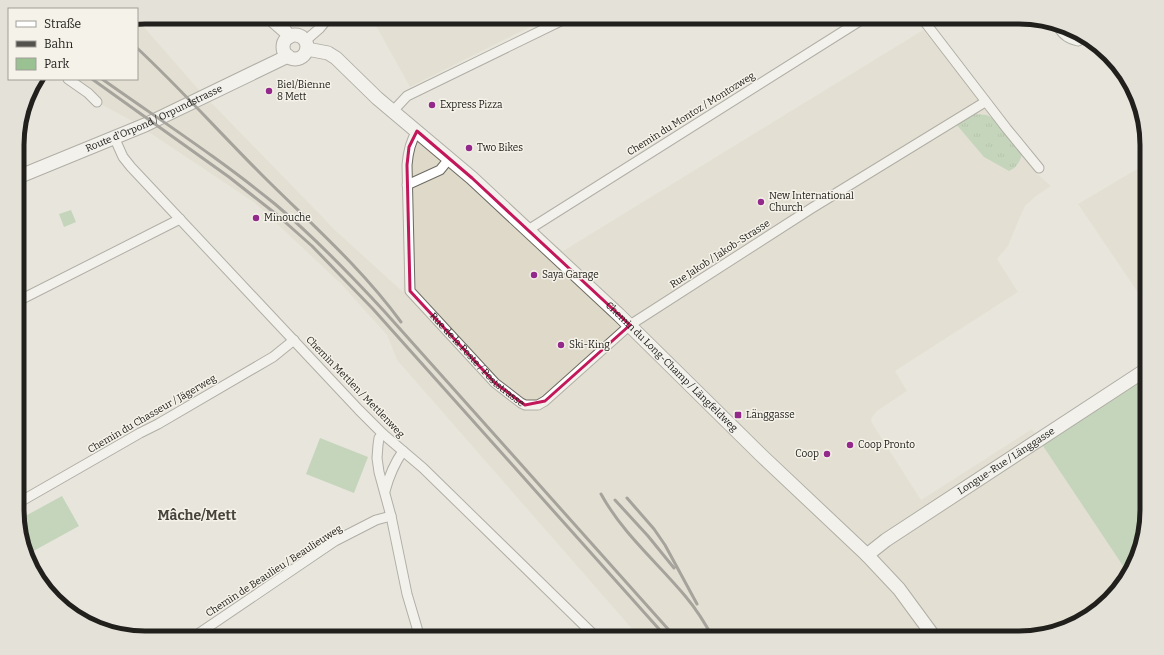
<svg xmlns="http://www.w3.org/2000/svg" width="1164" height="655" font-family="Bitter,serif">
  <defs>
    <pattern id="grass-tufts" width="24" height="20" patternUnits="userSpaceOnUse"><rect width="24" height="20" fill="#9ac192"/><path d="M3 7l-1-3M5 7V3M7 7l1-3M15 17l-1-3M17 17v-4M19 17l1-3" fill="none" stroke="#7d9c76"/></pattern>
  </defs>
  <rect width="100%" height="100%" fill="#e8e5dc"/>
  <path fill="#ded9c8" d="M371,17H550L410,87Z
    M137,19L199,90L335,230L403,292L411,135L563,251L923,30L1039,168L1035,172L1051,186L1036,196L1025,206L1020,217L1008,246L997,259L1018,292L895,371L907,391L877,411L871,419L872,423L921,500L1032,429L1129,575L1083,621L1027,638H640L397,360L387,335L342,285L255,203L132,121L97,102L68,79H137Z
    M1147,163V306L1078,204Z"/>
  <path fill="url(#grass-tufts)" d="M974,114L987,115L995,120L1022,154C1020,162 1016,168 1009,171L984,157L956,124Z"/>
  <path fill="#9ac192" d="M1112,62L1125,74L1134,98Z
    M71,210L76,222L64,227L59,214Z
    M1147,369V518L1129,575L1039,440Z
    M320,438L368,457L354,493L306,474Z
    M62,496L79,526L28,554L18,526V520Z"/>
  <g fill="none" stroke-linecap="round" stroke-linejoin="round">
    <defs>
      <g id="street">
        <path d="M921,17L1007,129L1039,168"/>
        <path d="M1059,28C1064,36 1069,39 1078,41L1085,37"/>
        <path d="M305,41L320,28L329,17"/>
        <path d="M68,79L88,93L97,102"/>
        <path d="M393,111L407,96L569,17"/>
        <path id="s1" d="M417,131C410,142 408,152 407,165L410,291L495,383L521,403L525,405H538L545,401L630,325L812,208L985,102"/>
        <path d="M114,137L123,157L131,167L359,410L383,434L423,468L597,638"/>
        <path d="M407,185L440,170L449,159"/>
        <path d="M528,230L866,17"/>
        <path d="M18,301L180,219"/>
        <path d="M383,434L379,438L378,445L377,458L379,472L391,516L407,594L420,638"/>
        <path d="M385,491C389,476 394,464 403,451"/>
        <path d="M18,503L140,433L158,424L273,357L294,340"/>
        <path d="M192,638L335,541L376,520L391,516"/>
      </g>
      <g id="secondary">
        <path d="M269,17L285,31L289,37"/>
        <circle cx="295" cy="47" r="12"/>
        <path id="s2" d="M307,49L328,53L336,58L377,98L472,178L619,315L761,455L867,555L899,589L935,638"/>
        <path id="s3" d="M18,177L145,125L288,56"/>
        <path id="s4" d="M867,555L886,540L1147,369"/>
      </g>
    </defs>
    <use href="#street" stroke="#6d6b63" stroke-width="11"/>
    <use href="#secondary" stroke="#6d6b63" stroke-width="15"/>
    <use href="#street" stroke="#fff" stroke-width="9"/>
    <use href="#secondary" stroke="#fff" stroke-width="13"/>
    <path stroke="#54524d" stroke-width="3" d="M137,48C180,88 219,132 261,174C309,222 361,267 401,322
      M92,79L229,177L276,214L312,246L373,309L667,638
      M102,79C160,120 220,159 275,204C314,237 349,273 384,311L676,638
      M601,494C623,534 657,562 686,597C696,609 705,623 713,638
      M627,498L654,529L665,545L697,604
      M615,500L648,536L674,568"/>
  </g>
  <path d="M0 0H1164V655H0ZM417,131L472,178L630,325L545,401L525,405L495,383L410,291L407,165L409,147Z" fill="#e8e5dc" fill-opacity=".55" fill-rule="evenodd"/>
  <path fill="none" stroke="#c2185b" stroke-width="3" stroke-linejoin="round" d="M417,131L472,178L630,325L545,401L525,405L495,383L410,291L407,165L409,147Z"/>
  <g fill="#94298c" stroke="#f5f2e9" stroke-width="1.5">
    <circle cx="269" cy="91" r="4"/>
    <circle cx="432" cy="105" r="4"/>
    <circle cx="469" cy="148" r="4"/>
    <circle cx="761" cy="202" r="4"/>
    <circle cx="256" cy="218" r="4"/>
    <circle cx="534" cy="275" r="4"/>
    <circle cx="561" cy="345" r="4"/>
    <rect x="734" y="411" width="8" height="8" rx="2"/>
    <circle cx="850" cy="445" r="4"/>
    <circle cx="827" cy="454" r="4"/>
  </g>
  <g text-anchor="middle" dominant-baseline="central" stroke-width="3" stroke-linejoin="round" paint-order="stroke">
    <g font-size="10" fill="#21201c" stroke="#f5f2e9" text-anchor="start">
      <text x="277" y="85">Biel/Bienne<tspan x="277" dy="12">8 Mett</tspan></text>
      <text x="440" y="105">Express Pizza</text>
      <text x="477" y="148">Two Bikes</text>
      <text x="769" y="196">New International<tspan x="769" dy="12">Church</tspan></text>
      <text x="264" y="218">Minouche</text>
      <text x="542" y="275">Saya Garage</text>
      <text x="569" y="345">Ski-King</text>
      <text x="746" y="415">Länggasse</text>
      <text x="858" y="445">Coop Pronto</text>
      <text x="819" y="454" text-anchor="end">Coop</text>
    </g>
    <g font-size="10" fill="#21201c" stroke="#f5f2e9">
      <text transform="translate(691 114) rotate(-32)">Chemin du Montoz / Montozweg</text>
      <text stroke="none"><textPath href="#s3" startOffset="148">Route d'Orpond / Orpundstrasse</textPath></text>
      <text transform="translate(720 254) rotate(-33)">Rue Jakob / Jakob-Strasse</text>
      <text stroke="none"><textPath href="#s1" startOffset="258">Rue de la Poste / Poststrasse</textPath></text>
      <text stroke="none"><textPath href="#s2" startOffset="487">Chemin du Long-Champ / Längfeldweg</textPath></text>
      <text transform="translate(355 387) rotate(46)">Chemin Mettlen / Mettlenweg</text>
      <text transform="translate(152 414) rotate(-30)">Chemin du Chasseur / Jägerweg</text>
      <text stroke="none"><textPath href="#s4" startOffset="168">Longue-Rue / Länggasse</textPath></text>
      <text transform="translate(274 571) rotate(-33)">Chemin de Beaulieu / Beaulieuweg</text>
    </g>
    <g font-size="14" font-weight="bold" fill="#47443d" stroke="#f5f2e9">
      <text x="197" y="515">Mâche/Mett</text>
    </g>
  </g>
  <path d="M0 0H1164V655H0ZM145 24H1019A121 121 0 0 1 1140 145V510A121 121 0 0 1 1019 631H145A121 121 0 0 1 24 510V145A121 121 0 0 1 145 24Z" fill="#e4e1d9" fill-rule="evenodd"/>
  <path fill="none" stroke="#21201c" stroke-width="5" d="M145 24H1019A121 121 0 0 1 1140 145V510A121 121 0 0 1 1019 631H145A121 121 0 0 1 24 510V145A121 121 0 0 1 145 24Z"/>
  <rect x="8" y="8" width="130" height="72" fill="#f5f2e9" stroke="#a09e97"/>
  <rect x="16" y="21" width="20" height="6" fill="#ffffff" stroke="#a09e97"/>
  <text x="44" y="28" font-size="12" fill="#21201c">Straße</text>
  <rect x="16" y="41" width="20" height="6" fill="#54524d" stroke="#a09e97"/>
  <text x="44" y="48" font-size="12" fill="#21201c">Bahn</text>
  <rect x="16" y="58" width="20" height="12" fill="#9ac192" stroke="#a09e97"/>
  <text x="44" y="68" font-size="12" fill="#21201c">Park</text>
</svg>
